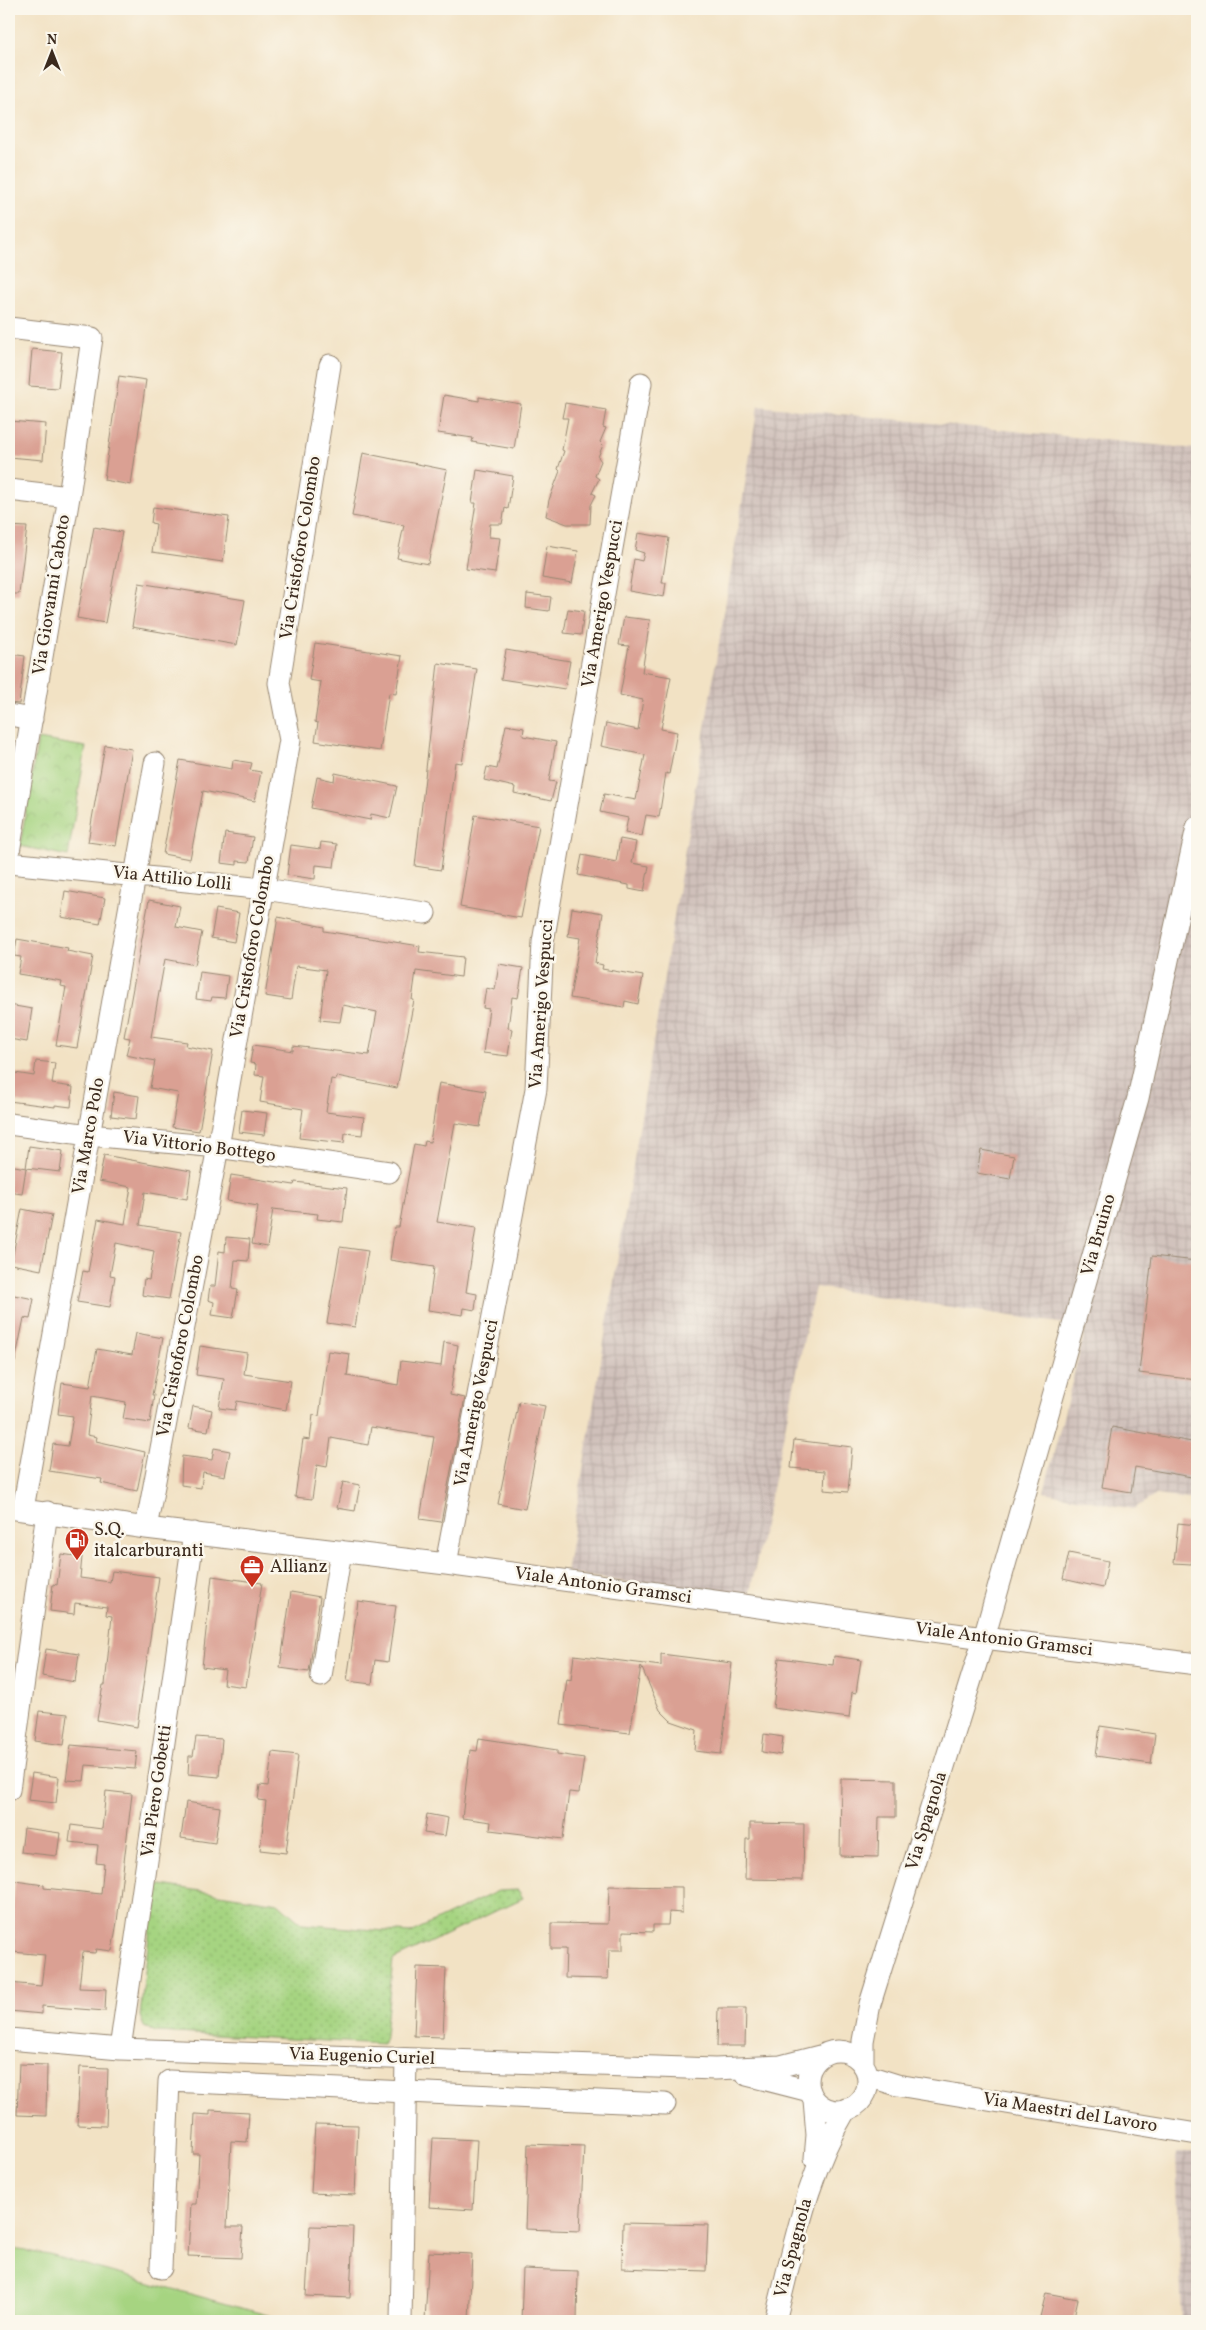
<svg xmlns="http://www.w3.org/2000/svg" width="1206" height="2330" font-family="Vollkorn,serif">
  <defs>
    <pattern id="industrial-grid" width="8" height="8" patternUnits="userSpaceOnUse" patternTransform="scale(1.25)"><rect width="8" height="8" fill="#cfc0ba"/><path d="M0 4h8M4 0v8" fill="none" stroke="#b3a59f"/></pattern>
    <pattern id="grass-dots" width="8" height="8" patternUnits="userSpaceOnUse" patternTransform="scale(1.25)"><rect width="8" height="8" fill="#a6d481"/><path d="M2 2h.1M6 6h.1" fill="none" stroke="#90b66f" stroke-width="1.8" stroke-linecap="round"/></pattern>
    <pattern id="park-crowns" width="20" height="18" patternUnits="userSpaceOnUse" patternTransform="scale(1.25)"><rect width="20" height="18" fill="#a6d481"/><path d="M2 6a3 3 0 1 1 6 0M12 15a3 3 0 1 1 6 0" fill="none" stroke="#90b66f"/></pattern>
  </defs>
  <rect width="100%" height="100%" fill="#fbf7ec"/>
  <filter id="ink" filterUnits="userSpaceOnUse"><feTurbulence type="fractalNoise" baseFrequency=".02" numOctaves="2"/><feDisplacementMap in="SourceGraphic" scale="10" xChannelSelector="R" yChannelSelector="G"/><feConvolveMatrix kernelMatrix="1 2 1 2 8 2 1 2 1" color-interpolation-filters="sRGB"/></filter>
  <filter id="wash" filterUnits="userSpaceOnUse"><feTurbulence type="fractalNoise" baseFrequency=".0096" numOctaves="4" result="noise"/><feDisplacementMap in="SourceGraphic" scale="20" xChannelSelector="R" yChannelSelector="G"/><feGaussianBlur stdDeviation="1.12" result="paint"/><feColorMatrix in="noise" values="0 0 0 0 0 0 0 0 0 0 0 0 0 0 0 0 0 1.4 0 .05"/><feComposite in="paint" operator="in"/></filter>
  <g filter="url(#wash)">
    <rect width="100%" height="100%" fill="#f2e2c4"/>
    <path fill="url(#industrial-grid)" d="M758,406L1197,449V1500L1156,1495L1133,1509L1044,1492L1086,1327L815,1287L748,1601L566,1573Z
      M1176,2153H1197V2321H1182Z"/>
    <path fill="url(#grass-dots)" stroke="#707f50" d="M155,1884L278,1903L302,1924L410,1933L498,1891L518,1890L523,1898L393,1960L384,2044L156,2032L144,2027L140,2016Z"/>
    <path fill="url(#park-crowns)" stroke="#707f50" d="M38,739L86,747L68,856L20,846Z"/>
    <path fill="#a6d481" stroke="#707f50" d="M9,2248L49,2255L289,2321H9Z"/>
    <g id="blocks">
      <path fill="#daa093" d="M32,349L62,352L58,388L29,386Z
        M119,376L146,380L131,485L104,480Z
        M444,395L479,401V397L521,404L514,449L472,442L473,438L438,433Z
        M565,403L606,410L603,427L606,428L600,442L603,445L598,457L601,461L595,476L599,479L592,493L596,495L591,505L590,524H567L546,516L549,500L560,471L558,469L564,451L562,450L568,418H562Z
        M9,421L46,424L43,460L9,457Z
        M363,453L447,470L428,564L397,558L404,525L352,516Z
        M477,470L513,476L508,509L505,508L502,524H490L489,537L500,538L495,573L466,569L476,503H472Z
        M153,507L229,517L223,562L152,552L156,524L151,523Z
        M9,526L27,527L19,594H9Z
        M94,527L122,532L105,623L77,618Z
        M638,533L669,538L662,583H666L664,597L629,591L634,559L642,561L644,553L635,550Z
        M547,546L578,551L572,583L542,578Z
        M139,583L245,600L237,645L132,627Z
        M527,594L551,597L549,611L526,608Z
        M568,609L584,611L581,635L564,633Z
        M624,617L650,620L642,672L671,677L661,729L677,732L669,774L666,773L659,817L646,815L642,836L625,833L628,818L600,812L604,794L636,800L645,755L601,746L606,723L638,730L643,700L620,695L629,646L619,645Z
        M315,643L402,656L396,694L389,693L380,751L315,741L318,723L315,722L321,682L309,680Z
        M506,650L570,661L565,689L501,679Z
        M9,654L25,656L19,704L9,703Z
        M438,663L477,669L462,763L455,762L441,870L415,866Z
        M506,725L524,728L523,736L556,742L549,781L556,782L551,801L514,793L515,787L484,780L487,767L497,769Z
        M105,745L132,749L116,846L88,842Z
        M180,760L232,769L233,760L252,763L250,770L261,772L255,801L203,791L190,859L163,854Z
        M335,773L397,786L390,818L371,814L370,820L311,808L317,777L334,781Z
        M475,815L539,826L521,918L460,907Z
        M225,833L253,837L249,862L237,861V865L221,863Z
        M620,839L636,842L632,863L649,866L644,892L629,889V885L578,875L582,855L616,862Z
        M321,842L337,844L334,867L316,865L315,879L287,875L291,845L320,849Z
        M65,891L105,898L100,924L61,917Z
        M149,900L180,906L176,927L202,932L195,965L165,959L151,1037L187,1042L186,1046L213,1051L199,1131L172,1127L178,1093L150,1088L155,1061L126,1055L130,1038L124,1037Z
        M572,908L603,913L595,963L603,965L602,969L643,976L638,1004L625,1001L624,1007L570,998L580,938L568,936Z
        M216,909L239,913L234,942L211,938Z
        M278,917L324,927V931L420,946L419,952L463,957L461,977L416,971L412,1000H414L397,1088L337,1076L336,1080L331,1079L326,1112L364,1117L362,1135L345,1133L344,1143L299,1138L303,1109L260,1102L264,1076L255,1075L256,1064L250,1063L253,1045L293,1051V1046L369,1055L377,1012L343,1005L340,1022L320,1020L326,970L296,966L291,1000L265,996Z
        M17,939L68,948L67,951L93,956L77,1048L56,1045L66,987L61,986L62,981L18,974L21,957L14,956Z
        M499,964L523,968L518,998L512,997L508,1028L512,1029L508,1056L483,1053L489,1009L483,1008L486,988L495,990Z
        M200,972L228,976L225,998L212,997L211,1001L196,999Z
        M9,1005L32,1009L27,1042L9,1039Z
        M36,1061L55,1063L52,1084L73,1087L71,1107L55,1105V1107L9,1101V1072L34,1076Z
        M439,1083L486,1091L480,1127L455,1123L437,1222L476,1228L466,1292L477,1294L475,1310L464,1308L463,1315L428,1310L434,1267L390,1260L395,1227H399L414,1144L424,1146L425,1141L430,1142Z
        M114,1092L139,1096L136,1119L111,1116Z
        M242,1110L267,1113L264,1135L239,1132Z
        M29,1146L63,1151L60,1172L26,1168Z
        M981,1150L1014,1156L1010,1179L977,1173Z
        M104,1155L191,1171L187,1199L145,1192L140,1225L181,1232L169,1299L142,1295L144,1279L149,1280L154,1251L116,1243L110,1275L115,1276L110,1307L77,1302L83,1271L88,1272L98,1219L125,1224L131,1187L99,1181Z
        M9,1165L26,1168L22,1194L9,1192Z
        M231,1175L294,1185L295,1182L347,1188L343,1222L317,1219L318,1214L273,1209L267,1247L252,1244L258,1206L227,1201Z
        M22,1209L52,1215L41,1270L11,1264Z
        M226,1237L250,1239L248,1261L235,1260L232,1289L238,1290L233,1318L212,1315L214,1302L208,1300L210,1286H215L219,1251L225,1252Z
        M340,1247L368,1251L355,1327L327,1323Z
        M1152,1256L1197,1261V1380L1139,1373Z
        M9,1294L34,1299L30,1319L24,1318L15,1362H9Z
        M136,1333L163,1338L152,1395H154L150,1423L123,1419L126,1402L92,1396L87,1435L97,1437L96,1441L145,1452L137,1491L101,1483L102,1479L49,1471L53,1444L68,1446L73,1416L58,1414L62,1383L90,1387L97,1349L132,1355Z
        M444,1342L458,1345L450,1395L465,1398L441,1522L420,1519L434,1437L371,1427L368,1445L331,1438L327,1467L317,1465L312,1499L295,1497L303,1439L310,1440L313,1415L319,1416L328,1351L350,1354L347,1376L398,1385L401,1361L441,1366Z
        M200,1346L247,1353L244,1374L291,1381L286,1410L237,1401L235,1410L219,1408L224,1379L196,1375Z
        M519,1401L545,1406L525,1509L498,1504Z
        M193,1406L212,1410L208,1431L189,1428Z
        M1112,1427L1197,1443V1478L1135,1467L1131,1492L1102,1487Z
        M794,1440L852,1447L848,1492L824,1490L825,1471L791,1468Z
        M214,1448L230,1451L225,1476L203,1472L201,1488L181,1485L182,1456L212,1460Z
        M343,1482L360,1485L355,1511L337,1508Z
        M1178,1523L1197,1525V1562H1192L1191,1564L1174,1563Z
        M1069,1553L1108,1561L1103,1588L1063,1579Z
        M61,1554L82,1557L80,1578L110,1582L112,1571L159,1577L137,1727L97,1720L103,1685H105L112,1616L106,1615L107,1607L75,1603L74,1614L50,1611L53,1584L57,1585Z
        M212,1576L262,1583L246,1687L223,1684L225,1670L202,1667Z
        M291,1592L320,1597L309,1672L280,1668Z
        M358,1601L396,1606L388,1662L375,1660L372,1684L347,1681Z
        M46,1649L79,1654L75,1682L42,1676Z
        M661,1654L732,1663L721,1754L695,1751L697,1730L671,1721L660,1710L641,1666L630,1733L561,1725L567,1679L571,1680L574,1655L661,1666Z
        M834,1656L861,1660L856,1693L852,1692L849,1718L773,1708L779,1658L833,1665Z
        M39,1711L68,1714L64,1745L35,1741Z
        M1100,1726L1155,1734L1151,1764L1096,1756Z
        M764,1734L783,1737L781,1755L762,1752Z
        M196,1737L222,1739L219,1777L188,1774L189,1756H193Z
        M479,1738L557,1750V1754L584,1758L579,1793L569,1792L563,1839L490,1830L491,1822L462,1818L470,1750L477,1751Z
        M71,1745L137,1751L135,1769L86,1765L84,1781L66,1780Z
        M272,1752L298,1755L286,1853L260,1850L266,1801L258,1800L260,1785L268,1786Z
        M32,1773L59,1777L56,1803L28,1800Z
        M841,1779L896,1780V1817H879L878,1857L840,1856Z
        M106,1791L132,1794L117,1922L112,1951L96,1949L95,1953L83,1952L79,1988L106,1989L105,2011L42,2006V2014L9,2011V1983L41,1986L45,1955L13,1952L14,1939L9,1938V1922H11L15,1881L44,1885V1888L101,1894L104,1864L96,1863L98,1845L69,1842L71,1825L102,1829Z
        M186,1802L220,1807L215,1843L181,1838Z
        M427,1814L448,1818L445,1836L424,1833Z
        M750,1823L804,1824L803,1880L745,1879L746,1839H750Z
        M24,1828L60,1833L57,1856L21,1852Z
        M609,1886L682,1887V1913L669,1912L668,1925H653V1932L623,1931V1950H609L608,1979L565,1978L566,1949H551V1923L608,1924Z
        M417,1967L446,1968L443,2037L414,2036Z
        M718,2008H746L745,2046H717Z
        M19,2064L47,2065L46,2116L17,2115Z
        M80,2067L108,2068L106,2126L77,2125Z
        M210,2110L249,2112L247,2142L231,2141L227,2227H243L241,2258L188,2256L191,2204H196L199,2154H193L195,2114L210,2115Z
        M315,2124L358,2125L355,2195L311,2193Z
        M433,2138L477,2140L473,2210L429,2207Z
        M528,2144L584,2146L580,2231L525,2229Z
        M623,2223L708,2225L706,2271L622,2268Z
        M310,2226L353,2227L350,2298L306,2296Z
        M429,2252L472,2254L469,2321H425Z
        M523,2269L578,2271L577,2321H521Z
        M1046,2293L1078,2299L1073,2321H1039Z"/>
    </g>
  </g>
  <g filter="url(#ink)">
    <use href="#blocks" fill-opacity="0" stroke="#968671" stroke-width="1"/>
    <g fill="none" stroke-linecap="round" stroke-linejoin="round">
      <defs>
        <path id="minor" d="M9,328L92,338L69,497L9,852
          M9,490L69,497
          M9,715L32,719
          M9,863L264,889L425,913
          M9,1124L89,1135L218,1147L389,1172
          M9,1508L146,1528L446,1564L984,1638L1197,1664
          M23,1509L155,763
          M146,1528L218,1147L290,740L279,683L330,365
          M446,1564L536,1089L543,942L641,383
          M321,1676L341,1551
          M9,1790L47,1512
          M9,2039L120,2049L715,2069L781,2066L820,2056
          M120,2049L194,1533
          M808 2081a30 30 0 1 1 60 0a30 30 0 1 1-60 0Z
          M863,2065V2041L870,2004L984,1638L1138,1098L1197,827
          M747,2075L810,2091
          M868,2076L897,2085L1197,2134
          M814,2100L817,2135L815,2158
          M161,2268L169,2081L665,2104
          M401,2321L406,2059
          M775,2321C794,2248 806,2175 846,2109"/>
      </defs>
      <use href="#minor" stroke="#968671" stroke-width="23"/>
      <use href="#minor" stroke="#fff" stroke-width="21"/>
    </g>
  </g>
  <defs>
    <symbol id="fuel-pin" viewBox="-11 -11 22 30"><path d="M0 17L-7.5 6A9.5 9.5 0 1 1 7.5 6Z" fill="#c8321e" stroke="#fbf7ec"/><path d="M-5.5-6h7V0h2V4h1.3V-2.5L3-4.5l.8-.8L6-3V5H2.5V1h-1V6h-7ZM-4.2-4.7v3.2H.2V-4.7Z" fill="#fff"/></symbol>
    <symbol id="office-pin" viewBox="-11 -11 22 30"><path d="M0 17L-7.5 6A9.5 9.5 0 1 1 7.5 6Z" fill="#c8321e" stroke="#fbf7ec"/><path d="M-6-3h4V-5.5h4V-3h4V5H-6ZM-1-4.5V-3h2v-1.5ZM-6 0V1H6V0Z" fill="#fff"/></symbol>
  </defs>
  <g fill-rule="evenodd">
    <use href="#fuel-pin" x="63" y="1526" width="28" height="38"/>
    <use href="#office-pin" x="238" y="1553" width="28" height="38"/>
  </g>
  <g text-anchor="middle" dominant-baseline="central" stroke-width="5" stroke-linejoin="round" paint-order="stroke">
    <g font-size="18" fill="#3b2a1e" stroke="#fbf7ec">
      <text transform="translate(301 548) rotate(-81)">Via Cristoforo Colombo</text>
      <text transform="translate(52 595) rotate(-81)">Via Giovanni Caboto</text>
      <text transform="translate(603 604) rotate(-80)">Via Amerigo Vespucci</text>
      <text transform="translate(172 879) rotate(6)">Via Attilio Lolli</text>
      <text transform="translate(253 947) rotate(-80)">Via Cristoforo Colombo</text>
      <text transform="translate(542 1004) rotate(-86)">Via Amerigo Vespucci</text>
      <text transform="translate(89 1136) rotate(-80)">Via Marco Polo</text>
      <text transform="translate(199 1147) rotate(7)">Via Vittorio Bottego</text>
      <text transform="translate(1099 1235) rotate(-74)">Via Bruino</text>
      <text transform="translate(181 1346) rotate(-79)">Via Cristoforo Colombo</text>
      <text transform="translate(477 1403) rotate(-79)">Via Amerigo Vespucci</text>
      <text transform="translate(603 1586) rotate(8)">Viale Antonio Gramsci</text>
      <text transform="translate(1004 1640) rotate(7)">Viale Antonio Gramsci</text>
      <text transform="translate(157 1791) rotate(-82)">Via Piero Gobetti</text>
      <text transform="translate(927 1821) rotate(-73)">Via Spagnola</text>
      <text transform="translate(362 2057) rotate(2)">Via Eugenio Curiel</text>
      <text transform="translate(1070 2113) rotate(9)">Via Maestri del Lavoro</text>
      <text transform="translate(794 2248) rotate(-75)">Via Spagnola</text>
    </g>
    <g font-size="18" fill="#3b2a1e" stroke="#fbf7ec" text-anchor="start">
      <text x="94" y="1530">S.Q.<tspan x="94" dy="21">italcarburanti</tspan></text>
      <text x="270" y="1567">Allianz</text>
    </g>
  </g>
  <rect width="1206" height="2330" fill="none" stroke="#fbf7ec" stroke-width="30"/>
  <g transform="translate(52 52)" stroke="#fbf7ec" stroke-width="4" paint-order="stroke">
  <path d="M0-4L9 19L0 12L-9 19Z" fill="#3b2a1e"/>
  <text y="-8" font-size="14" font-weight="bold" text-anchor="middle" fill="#3b2a1e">N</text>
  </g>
</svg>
